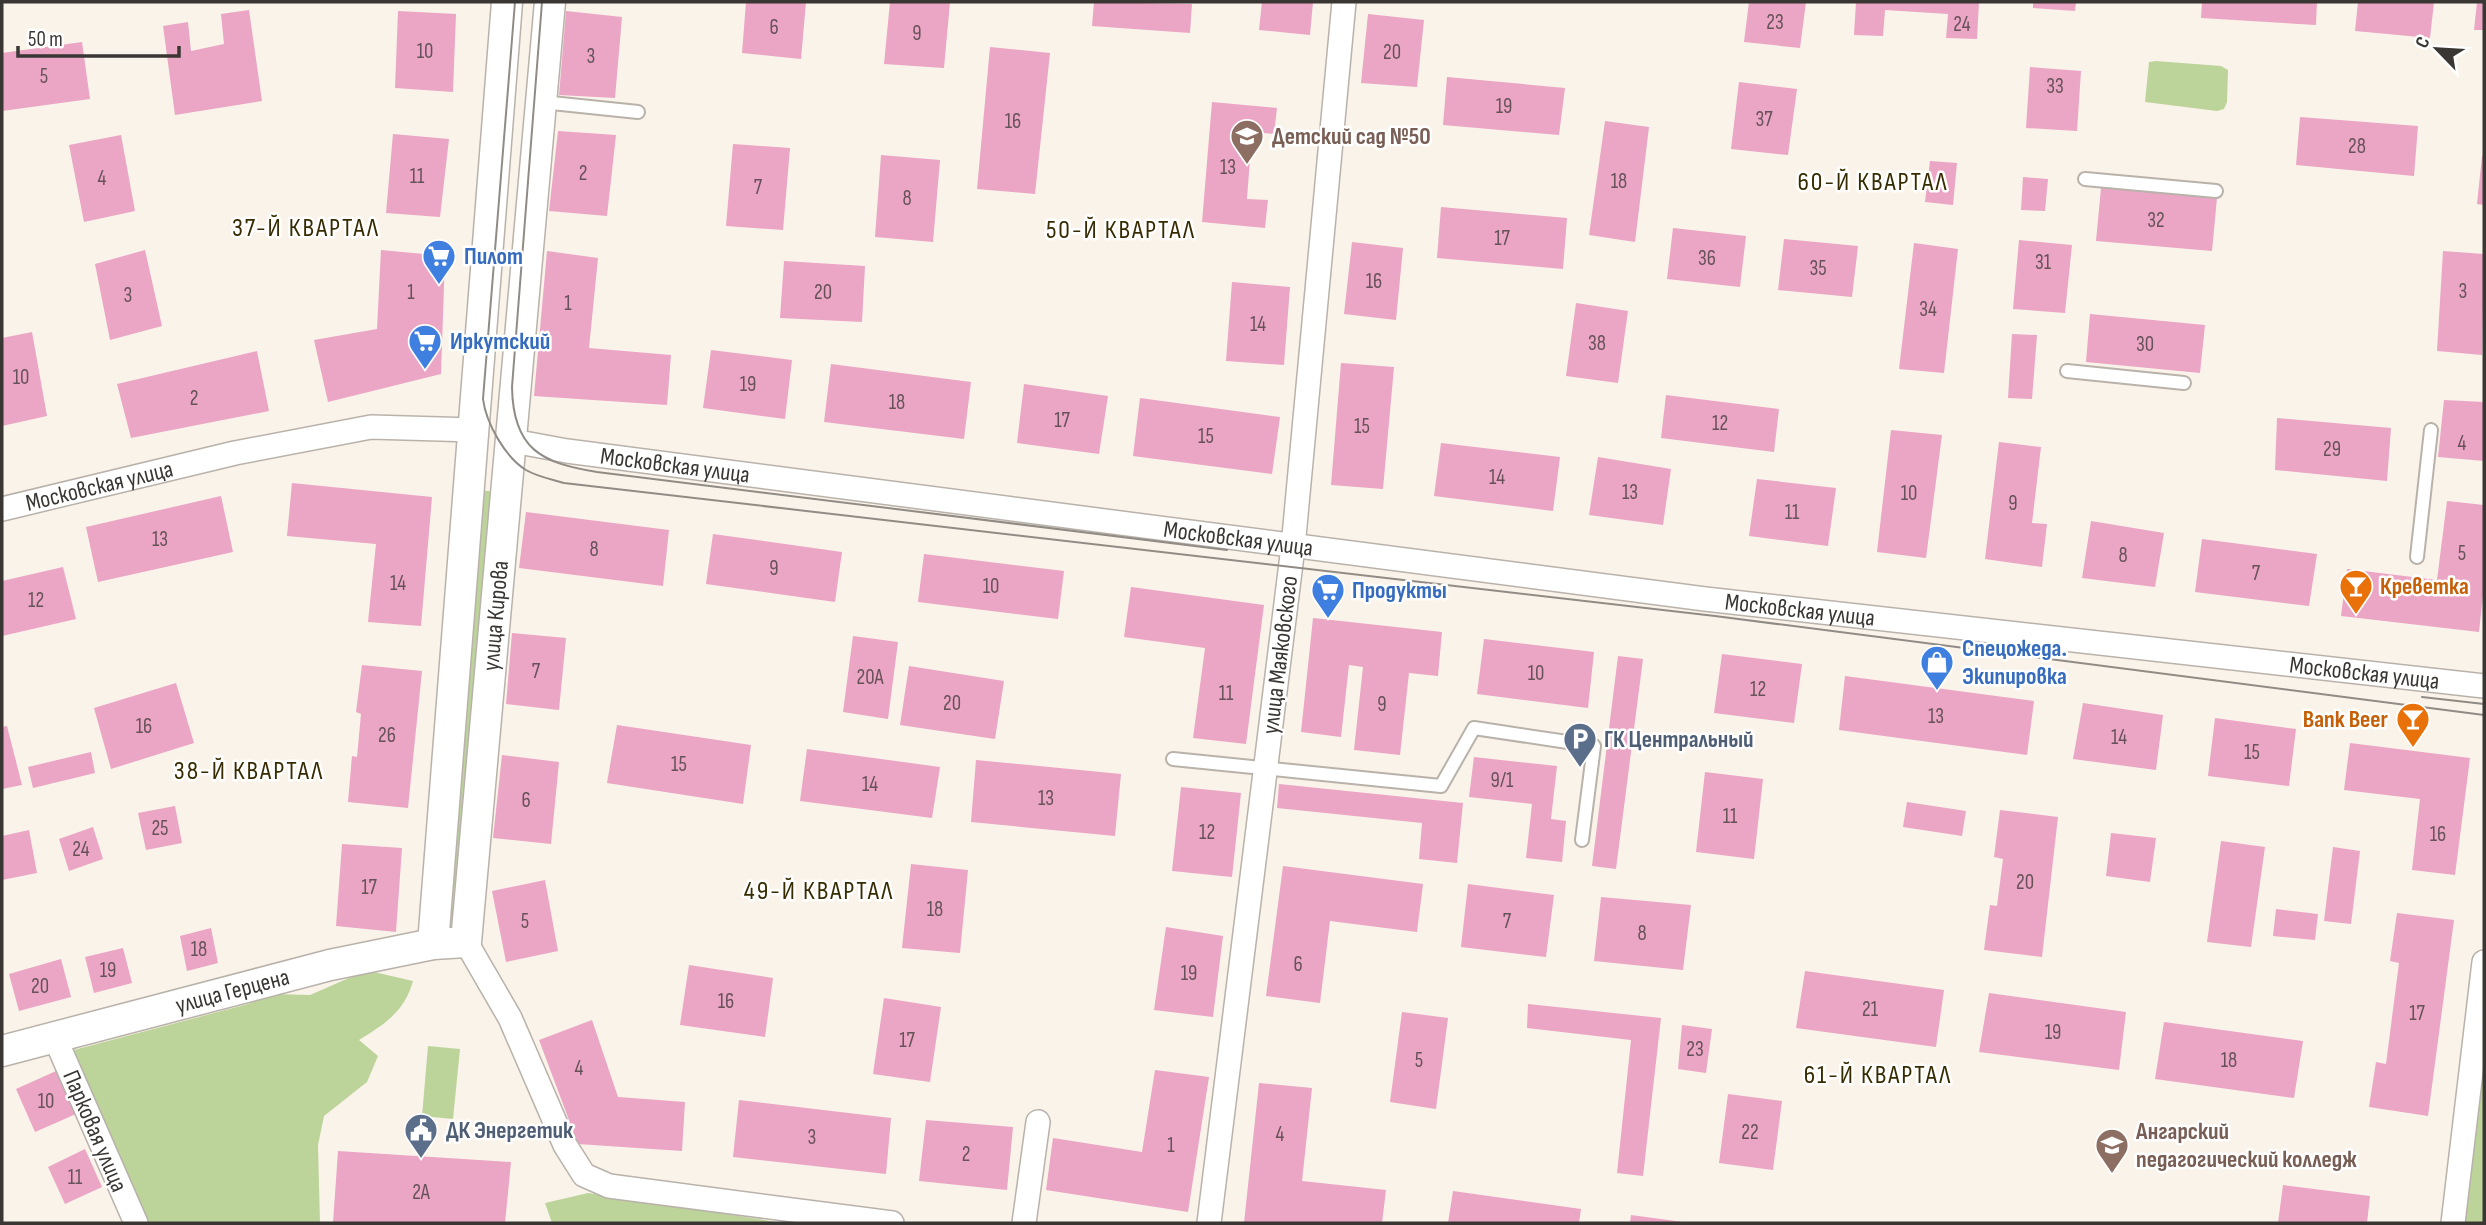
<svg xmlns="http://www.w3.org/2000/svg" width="2486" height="1225" font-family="'Sofia Sans Condensed',sans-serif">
  <rect width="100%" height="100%" fill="#faf3ea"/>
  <path fill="#bcd49a" d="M2156,61L2221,66L2228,70L2227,102L2224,109L2217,111L2145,102L2149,62Z
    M478,490L498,492L459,930L440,929Z
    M374,972L413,981C405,1011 385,1024 359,1040L378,1056L367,1082L324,1116L318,1145L320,1223H140L70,1051L248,1004L273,994L310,995L358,974Z
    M428,1046L460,1049L453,1119L422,1116Z
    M2484,1057V1223H2463Z
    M588,1193L770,1221L779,1223H552L545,1203Z"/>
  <path fill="#eba5c5" d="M746,2H806L801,59L742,53Z
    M890,2H950L944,68L884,64Z
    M1094,2L1192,4L1190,33L1092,26Z
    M1262,2H1313L1310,35L1259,30Z
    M1749,2H1806L1800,48L1744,42Z
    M1856,2H1979L1977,39L1946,38L1948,14L1885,10L1883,36L1854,35Z
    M2033,2H2076L2075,11L2033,8Z
    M2202,2H2317L2316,25L2201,18Z
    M2358,2H2434L2430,38L2355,31Z
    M2477,2H2484V30H2474Z
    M249,10L262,101L175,115L163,26L188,22L191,51L224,44L221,14Z
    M398,11L456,14L453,92L395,88Z
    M566,11L622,17L615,98L559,95Z
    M1368,14L1424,20L1417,87L1361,83Z
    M82,42L90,99L2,111V53Z
    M990,47L1050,53L1035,194L977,189Z
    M2030,67L2081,71L2077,131L2026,128Z
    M1447,77L1565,88L1559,135L1443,125Z
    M1739,82L1797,89L1788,155L1731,149Z
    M1212,102L1277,108L1274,134L1252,132L1247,199L1268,200L1265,228L1202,222Z
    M2300,117L2418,126L2414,176L2296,165Z
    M1605,121L1649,127L1635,242L1589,235Z
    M558,131L616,135L607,216L549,211Z
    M393,134L449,139L440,217L386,213Z
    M121,135L135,211L84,222L69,145Z
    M733,144L790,148L783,230L726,226Z
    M881,155L940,160L933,242L875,237Z
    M2482,156H2484V205L2477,204Z
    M1930,161L1957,163L1953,205L1925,202Z
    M2023,177L2048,179L2045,211L2021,210Z
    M2101,188L2217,198L2212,251L2096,241Z
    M1441,207L1567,218L1563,269L1437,258Z
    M1673,228L1746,236L1740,287L1667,279Z
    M1784,239L1858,246L1852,297L1778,290Z
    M2019,240L2072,245L2065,313L2013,309Z
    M1352,242L1403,248L1396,320L1344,314Z
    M1914,243L1958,249L1944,373L1899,369Z
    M145,250L162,326L110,340L95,264Z
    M381,250L445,256L441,374L328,402L314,340L377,329Z
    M547,251L598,258L589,348L671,355L667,405L534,396Z
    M2443,251L2484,254L2482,355L2437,351Z
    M784,261L865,266L862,322L780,318Z
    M1232,282L1290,287L1284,365L1226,361Z
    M1576,303L1628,311L1618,383L1566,376Z
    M2090,314L2205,325L2200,373L2086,362Z
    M32,332L47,416L2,426V338Z
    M2012,334L2037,335L2032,399L2008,398Z
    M711,350L792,360L785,419L703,408Z
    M257,351L269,411L131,438L117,384Z
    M1341,363L1394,367L1383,489L1331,485Z
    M831,364L971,382L964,439L824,422Z
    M1024,384L1108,396L1099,454L1017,443Z
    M1666,395L1779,409L1774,452L1661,438Z
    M1140,398L1280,417L1272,474L1133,456Z
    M2444,400L2484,402V461L2438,457Z
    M2277,418L2391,428L2387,481L2275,470Z
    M1891,430L1942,435L1926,558L1877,552Z
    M1999,442L2041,447L2032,523L2047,524L2042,567L1985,559Z
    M1441,443L1560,457L1553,511L1434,496Z
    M1598,457L1671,469L1663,525L1589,515Z
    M1757,479L1836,488L1828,546L1749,536Z
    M292,483L432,497L421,626L368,622L376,544L287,536Z
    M221,496L233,552L98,582L86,527Z
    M2447,501L2484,505V586L2479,632L2341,616L2347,569L2437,580Z
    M526,512L669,530L663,586L519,568Z
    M2091,521L2164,533L2155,587L2082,578Z
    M713,534L842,552L835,602L706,584Z
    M2202,539L2317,554L2309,606L2195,592Z
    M924,554L1064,571L1058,619L918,602Z
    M63,567L76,619L2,636V581Z
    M1131,587L1264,605L1246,744L1193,738L1205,648L1124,637Z
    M1313,618L1442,632L1438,676L1409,673L1400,755L1354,750L1363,667L1349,665L1341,737L1301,732Z
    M512,633L566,638L559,710L506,704Z
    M853,636L898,642L888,719L843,712Z
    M1484,639L1594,652L1588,708L1477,694Z
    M1722,654L1802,664L1794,723L1714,713Z
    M1618,656L1643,659L1616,869L1592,866Z
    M362,665L422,671L408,808L348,802L352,756L357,757L361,714L356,712Z
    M909,666L1004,681L995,739L900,725Z
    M1845,676L2034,701L2027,755L1839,730Z
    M176,683L194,743L111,769L94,708Z
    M2083,703L2163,715L2156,770L2073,759Z
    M2215,718L2296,729L2289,786L2208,776Z
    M617,725L751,745L743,804L607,783Z
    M7,726L22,785L2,789V727Z
    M2350,743L2470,758L2455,875L2412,870L2420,799L2344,790Z
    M807,749L940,767L932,818L800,801Z
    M91,752L95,773L33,788L28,767Z
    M502,755L559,762L551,844L493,838Z
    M1474,757L1557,766L1551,819L1566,821L1562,862L1526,858L1532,804L1469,797Z
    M976,760L1121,774L1115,836L971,822Z
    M1705,772L1763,779L1754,859L1696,852Z
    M1279,784L1463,803L1457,863L1419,859L1422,823L1277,808Z
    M1181,787L1241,793L1232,877L1172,871Z
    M1907,802L1966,811L1962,836L1903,827Z
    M175,806L182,843L146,850L138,813Z
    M2000,810L2058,817L2042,957L1984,950L1990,905L1997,906L2003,859L1994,857Z
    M93,827L103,859L69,871L59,839Z
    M29,830L37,873L2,880V836Z
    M2111,833L2156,838L2150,882L2106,876Z
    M2221,841L2265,847L2251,947L2207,942Z
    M342,844L402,848L396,932L336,926Z
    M2333,847L2360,851L2351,924L2324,921Z
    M911,864L968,870L960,953L902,948Z
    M1283,866L1423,884L1417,932L1330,921L1320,1003L1266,996Z
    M545,880L558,951L506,962L492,891Z
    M1468,884L1554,895L1546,957L1461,947Z
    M1601,897L1691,905L1683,970L1594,961Z
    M2276,909L2318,914L2315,940L2273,936Z
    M2397,913L2454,920L2428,1116L2369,1107L2376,1062L2386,1064L2399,963L2390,961Z
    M1166,927L1223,936L1213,1017L1154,1010Z
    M211,928L218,963L187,971L180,936Z
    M123,948L132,983L94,993L85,957Z
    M61,959L71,997L19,1011L9,974Z
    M689,965L773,978L765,1037L680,1025Z
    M1805,971L1944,990L1936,1047L1796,1028Z
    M1989,993L2126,1012L2119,1070L1979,1052Z
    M884,998L941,1007L930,1082L873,1074Z
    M1528,1004L1661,1018L1643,1176L1617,1173L1631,1040L1527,1028Z
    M1402,1012L1448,1018L1436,1109L1390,1102Z
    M592,1020L618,1097L685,1102L682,1151L578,1144L539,1040Z
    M2164,1022L2303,1041L2294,1098L2155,1079Z
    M1682,1025L1712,1029L1706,1073L1678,1069Z
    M1155,1070L1209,1077L1188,1212L1046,1190L1053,1138L1142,1152Z
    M56,1071L76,1114L35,1132L16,1089Z
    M1259,1083L1312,1088L1302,1181L1386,1190L1382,1223H1244Z
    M1728,1094L1782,1101L1773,1170L1719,1163Z
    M739,1100L891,1118L886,1174L733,1157Z
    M926,1120L1013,1127L1007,1190L919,1181Z
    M85,1149L102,1187L65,1204L48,1167Z
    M338,1151L511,1162L505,1223H333Z
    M2283,1185L2370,1196L2367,1223H2278Z
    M1453,1191L1581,1209L1579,1223H1448Z
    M1631,1215L1683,1222V1223H1630Z"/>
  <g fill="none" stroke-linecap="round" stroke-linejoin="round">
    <defs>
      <path id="service" d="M542,102L638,112
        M2085,179L2216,191
        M2067,371L2184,383
        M2417,557L2431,430
        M1173,759L1441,786L1474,728L1594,746L1582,840"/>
      <g id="minor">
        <path id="s1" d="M513,441L567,451L1705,599L2484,686"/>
        <path id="s2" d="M2,509L235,453L371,427L474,430"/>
        <path d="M466,942L510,1018L565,1145L584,1175L609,1186L892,1223"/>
        <path d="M55,1038L136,1223"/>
        <path d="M1024,1223L1038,1122"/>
        <path d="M1209,1223L1293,547L1344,2"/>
        <path d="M2453,1223L2484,962"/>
      </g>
      <g id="tertiary">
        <path d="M433,944L507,2"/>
        <path id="s3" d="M2,1051L330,965L433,944L466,942L550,2"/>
      </g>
    </defs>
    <use href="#service" stroke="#b9b2aa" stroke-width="16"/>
    <use href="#minor" stroke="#b9b2aa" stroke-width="26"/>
    <use href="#tertiary" stroke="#b9b2aa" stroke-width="33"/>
    <use href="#service" stroke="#fff" stroke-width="12"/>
    <use href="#minor" stroke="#fff" stroke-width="23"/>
    <use href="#tertiary" stroke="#fff" stroke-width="30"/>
    <path stroke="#908b85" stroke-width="2" d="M515,2L483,399C486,423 505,457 526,470C538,477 551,479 564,483L1715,616L2484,715
      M542,2L512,387C513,449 541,463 597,472L1227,550
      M2422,697L2484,704"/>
  </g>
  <defs>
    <symbol id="school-pin" viewBox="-11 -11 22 30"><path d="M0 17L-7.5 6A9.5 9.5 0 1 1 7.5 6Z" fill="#8d6e63" stroke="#fff"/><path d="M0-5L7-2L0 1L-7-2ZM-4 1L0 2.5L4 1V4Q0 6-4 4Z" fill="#fff"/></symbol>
    <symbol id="supermarket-pin" viewBox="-11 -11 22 30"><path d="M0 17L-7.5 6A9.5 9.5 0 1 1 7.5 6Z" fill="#3f7fe0" stroke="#fff"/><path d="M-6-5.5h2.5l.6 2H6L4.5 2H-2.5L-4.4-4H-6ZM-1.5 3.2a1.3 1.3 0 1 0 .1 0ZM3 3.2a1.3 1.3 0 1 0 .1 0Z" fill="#fff"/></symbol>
    <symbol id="bar-pin" viewBox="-11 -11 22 30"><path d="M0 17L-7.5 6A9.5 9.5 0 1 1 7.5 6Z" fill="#e8710a" stroke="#fff"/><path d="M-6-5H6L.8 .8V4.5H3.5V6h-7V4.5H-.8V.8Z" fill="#fff"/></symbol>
    <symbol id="shop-pin" viewBox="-11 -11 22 30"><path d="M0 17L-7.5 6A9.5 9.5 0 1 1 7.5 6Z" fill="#3f7fe0" stroke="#fff"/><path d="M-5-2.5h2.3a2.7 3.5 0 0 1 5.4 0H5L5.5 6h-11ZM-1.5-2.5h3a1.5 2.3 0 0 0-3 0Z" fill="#fff"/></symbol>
    <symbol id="parking-pin" viewBox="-11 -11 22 30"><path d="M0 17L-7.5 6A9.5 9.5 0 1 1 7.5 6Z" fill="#5c6f8a" stroke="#fff"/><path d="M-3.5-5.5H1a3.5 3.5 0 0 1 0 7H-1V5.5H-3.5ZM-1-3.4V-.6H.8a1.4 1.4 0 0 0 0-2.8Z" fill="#fff"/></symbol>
    <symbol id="civic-pin" viewBox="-11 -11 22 30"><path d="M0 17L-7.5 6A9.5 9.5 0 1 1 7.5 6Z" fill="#5c6f8a" stroke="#fff"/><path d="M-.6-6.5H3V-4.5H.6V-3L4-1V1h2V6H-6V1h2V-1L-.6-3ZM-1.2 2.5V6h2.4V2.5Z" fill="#fff"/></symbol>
    <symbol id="university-pin" viewBox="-11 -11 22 30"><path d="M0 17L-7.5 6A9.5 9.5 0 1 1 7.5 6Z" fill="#8d6e63" stroke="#fff"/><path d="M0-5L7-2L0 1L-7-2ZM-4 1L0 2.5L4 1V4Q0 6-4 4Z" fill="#fff"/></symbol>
  </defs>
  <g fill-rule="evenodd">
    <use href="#school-pin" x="1228" y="117" width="38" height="52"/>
    <use href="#supermarket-pin" x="420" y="237" width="38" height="52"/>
    <use href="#supermarket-pin" x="406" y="322" width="38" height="52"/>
    <use href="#bar-pin" x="2337" y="567" width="38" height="52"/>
    <use href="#supermarket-pin" x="1309" y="571" width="38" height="52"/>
    <use href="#shop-pin" x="1918" y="643" width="38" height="52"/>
    <use href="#bar-pin" x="2394" y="700" width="38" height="52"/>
    <use href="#parking-pin" x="1561" y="720" width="38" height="52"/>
    <use href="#civic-pin" x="402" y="1111" width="38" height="52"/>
    <use href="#university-pin" x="2093" y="1126" width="38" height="52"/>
  </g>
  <g text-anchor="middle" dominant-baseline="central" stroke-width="5" stroke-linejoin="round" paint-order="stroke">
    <g font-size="21" fill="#665258">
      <text x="1775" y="22">23</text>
      <text x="1962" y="24">24</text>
      <text x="774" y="27">6</text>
      <text x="917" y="33">9</text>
      <text x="425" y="51">10</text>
      <text x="1392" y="52">20</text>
      <text x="591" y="56">3</text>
      <text x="44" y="76">5</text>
      <text x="2055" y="86">33</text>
      <text x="1504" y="106">19</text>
      <text x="1764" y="119">37</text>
      <text x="1013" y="121">16</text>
      <text x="2357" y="146">28</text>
      <text x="1228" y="167">13</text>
      <text x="583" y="173">2</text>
      <text x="417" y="176">11</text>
      <text x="102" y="178">4</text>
      <text x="1619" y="181">18</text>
      <text x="758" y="187">7</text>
      <text x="907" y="198">8</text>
      <text x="2156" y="220">32</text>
      <text x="1502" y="238">17</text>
      <text x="1707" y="258">36</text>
      <text x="2043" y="262">31</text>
      <text x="1818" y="268">35</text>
      <text x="1374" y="281">16</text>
      <text x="2463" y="291">3</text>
      <text x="411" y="292">1</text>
      <text x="823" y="292">20</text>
      <text x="128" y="295">3</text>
      <text x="568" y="303">1</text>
      <text x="1928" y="309">34</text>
      <text x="1258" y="324">14</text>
      <text x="1597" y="343">38</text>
      <text x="2145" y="344">30</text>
      <text x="21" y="377">10</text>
      <text x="748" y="384">19</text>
      <text x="194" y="398">2</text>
      <text x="897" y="402">18</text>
      <text x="1062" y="420">17</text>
      <text x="1720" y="423">12</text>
      <text x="1362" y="426">15</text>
      <text x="1206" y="436">15</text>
      <text x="2462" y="443">4</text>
      <text x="2332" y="449">29</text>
      <text x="1497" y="477">14</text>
      <text x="1630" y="492">13</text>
      <text x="1909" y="493">10</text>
      <text x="2013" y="503">9</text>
      <text x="1792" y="512">11</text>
      <text x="160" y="539">13</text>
      <text x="594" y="549">8</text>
      <text x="2462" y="553">5</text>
      <text x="2123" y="555">8</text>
      <text x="774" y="568">9</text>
      <text x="2256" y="573">7</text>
      <text x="398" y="583">14</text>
      <text x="991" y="586">10</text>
      <text x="36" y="600">12</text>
      <text x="536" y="671">7</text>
      <text x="1536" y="673">10</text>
      <text x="870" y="677">20А</text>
      <text x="1758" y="689">12</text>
      <text x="1226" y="693">11</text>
      <text x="952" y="703">20</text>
      <text x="1382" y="704">9</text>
      <text x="1936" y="716">13</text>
      <text x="144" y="726">16</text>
      <text x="387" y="735">26</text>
      <text x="2119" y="737">14</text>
      <text x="2252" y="752">15</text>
      <text x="679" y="764">15</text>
      <text x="1502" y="780">9/1</text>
      <text x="870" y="784">14</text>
      <text x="1046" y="798">13</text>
      <text x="526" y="800">6</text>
      <text x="1730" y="816">11</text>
      <text x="160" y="828">25</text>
      <text x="1207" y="832">12</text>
      <text x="2438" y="834">16</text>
      <text x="81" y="849">24</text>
      <text x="2025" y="882">20</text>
      <text x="369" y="887">17</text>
      <text x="935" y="909">18</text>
      <text x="525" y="921">5</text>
      <text x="1507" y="921">7</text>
      <text x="1642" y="933">8</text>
      <text x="199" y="949">18</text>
      <text x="1298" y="964">6</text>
      <text x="108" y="970">19</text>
      <text x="1189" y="973">19</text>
      <text x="40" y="986">20</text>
      <text x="726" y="1001">16</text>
      <text x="1870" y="1009">21</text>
      <text x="2417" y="1013">17</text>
      <text x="2053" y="1032">19</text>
      <text x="907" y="1040">17</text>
      <text x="1695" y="1049">23</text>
      <text x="1419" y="1060">5</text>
      <text x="2229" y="1060">18</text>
      <text x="579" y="1068">4</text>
      <text x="46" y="1101">10</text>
      <text x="1750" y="1132">22</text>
      <text x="1280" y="1134">4</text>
      <text x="812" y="1137">3</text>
      <text x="1171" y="1145">1</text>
      <text x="966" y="1154">2</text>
      <text x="75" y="1177">11</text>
      <text x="421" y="1192">2А</text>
    </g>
    <g font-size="24" font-weight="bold" fill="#785e54" stroke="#fff" text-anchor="start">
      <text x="1272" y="136">Детский сад №50</text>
      <text x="2136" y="1131">Ангарский<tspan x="2136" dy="28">педагогический колледж</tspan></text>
    </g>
    <g font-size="24" font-weight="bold" fill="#366cbe" stroke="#fff" text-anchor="start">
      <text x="464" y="256">Пилот</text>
      <text x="450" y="341">Иркутский</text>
      <text x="1352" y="590">Продукты</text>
      <text x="1962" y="648">Спецожеда.<tspan x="1962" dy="28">Экипировка</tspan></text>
    </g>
    <g font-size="24" fill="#393633" stroke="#fff">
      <text stroke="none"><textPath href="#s1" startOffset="164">Московская улица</textPath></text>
      <text stroke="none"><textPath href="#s2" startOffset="100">Московская улица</textPath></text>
      <text stroke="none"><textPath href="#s1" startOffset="732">Московская улица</textPath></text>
      <text stroke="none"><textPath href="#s1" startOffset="1298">Московская улица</textPath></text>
      <text stroke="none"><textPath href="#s3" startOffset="805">улица Кирова</textPath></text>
      <text transform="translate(1280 655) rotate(-83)">улица Маяковского</text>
      <text stroke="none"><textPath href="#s1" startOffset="1866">Московская улица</textPath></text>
      <text stroke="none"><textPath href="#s3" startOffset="238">улица Герцена</textPath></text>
      <text transform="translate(95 1131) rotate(67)">Парковая улица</text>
    </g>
    <g font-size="24" font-weight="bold" fill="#c56008" stroke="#fff" text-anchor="start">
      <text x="2380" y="586">Креветка</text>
      <text x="2388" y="719" text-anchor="end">Bank Beer</text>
    </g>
    <g font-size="24" font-weight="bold" fill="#4e5e75" stroke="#fff" text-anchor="start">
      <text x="1604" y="739">ГК Центральный</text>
      <text x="446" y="1130">ДК Энергетик</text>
    </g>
    <g font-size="26" letter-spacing="2" fill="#372c01" stroke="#fff">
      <text x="1873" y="182">60-Й КВАРТАЛ</text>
      <text x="306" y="228">37-Й КВАРТАЛ</text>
      <text x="1121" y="230">50-Й КВАРТАЛ</text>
      <text x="249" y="771">38-Й КВАРТАЛ</text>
      <text x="819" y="891">49-Й КВАРТАЛ</text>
      <text x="1878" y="1075">61-Й КВАРТАЛ</text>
    </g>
  </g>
  <rect width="2486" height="1225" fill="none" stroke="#393633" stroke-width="7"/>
  <g transform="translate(2437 49) rotate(295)" stroke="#ffffff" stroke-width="5" paint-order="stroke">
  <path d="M0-5L12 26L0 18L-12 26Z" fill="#393633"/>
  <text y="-10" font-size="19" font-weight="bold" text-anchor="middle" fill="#393633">С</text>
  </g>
  <path d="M18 46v10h161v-10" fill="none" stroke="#393633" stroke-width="3.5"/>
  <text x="28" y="46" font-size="21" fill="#393633" stroke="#ffffff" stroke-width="5" paint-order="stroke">50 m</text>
</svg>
